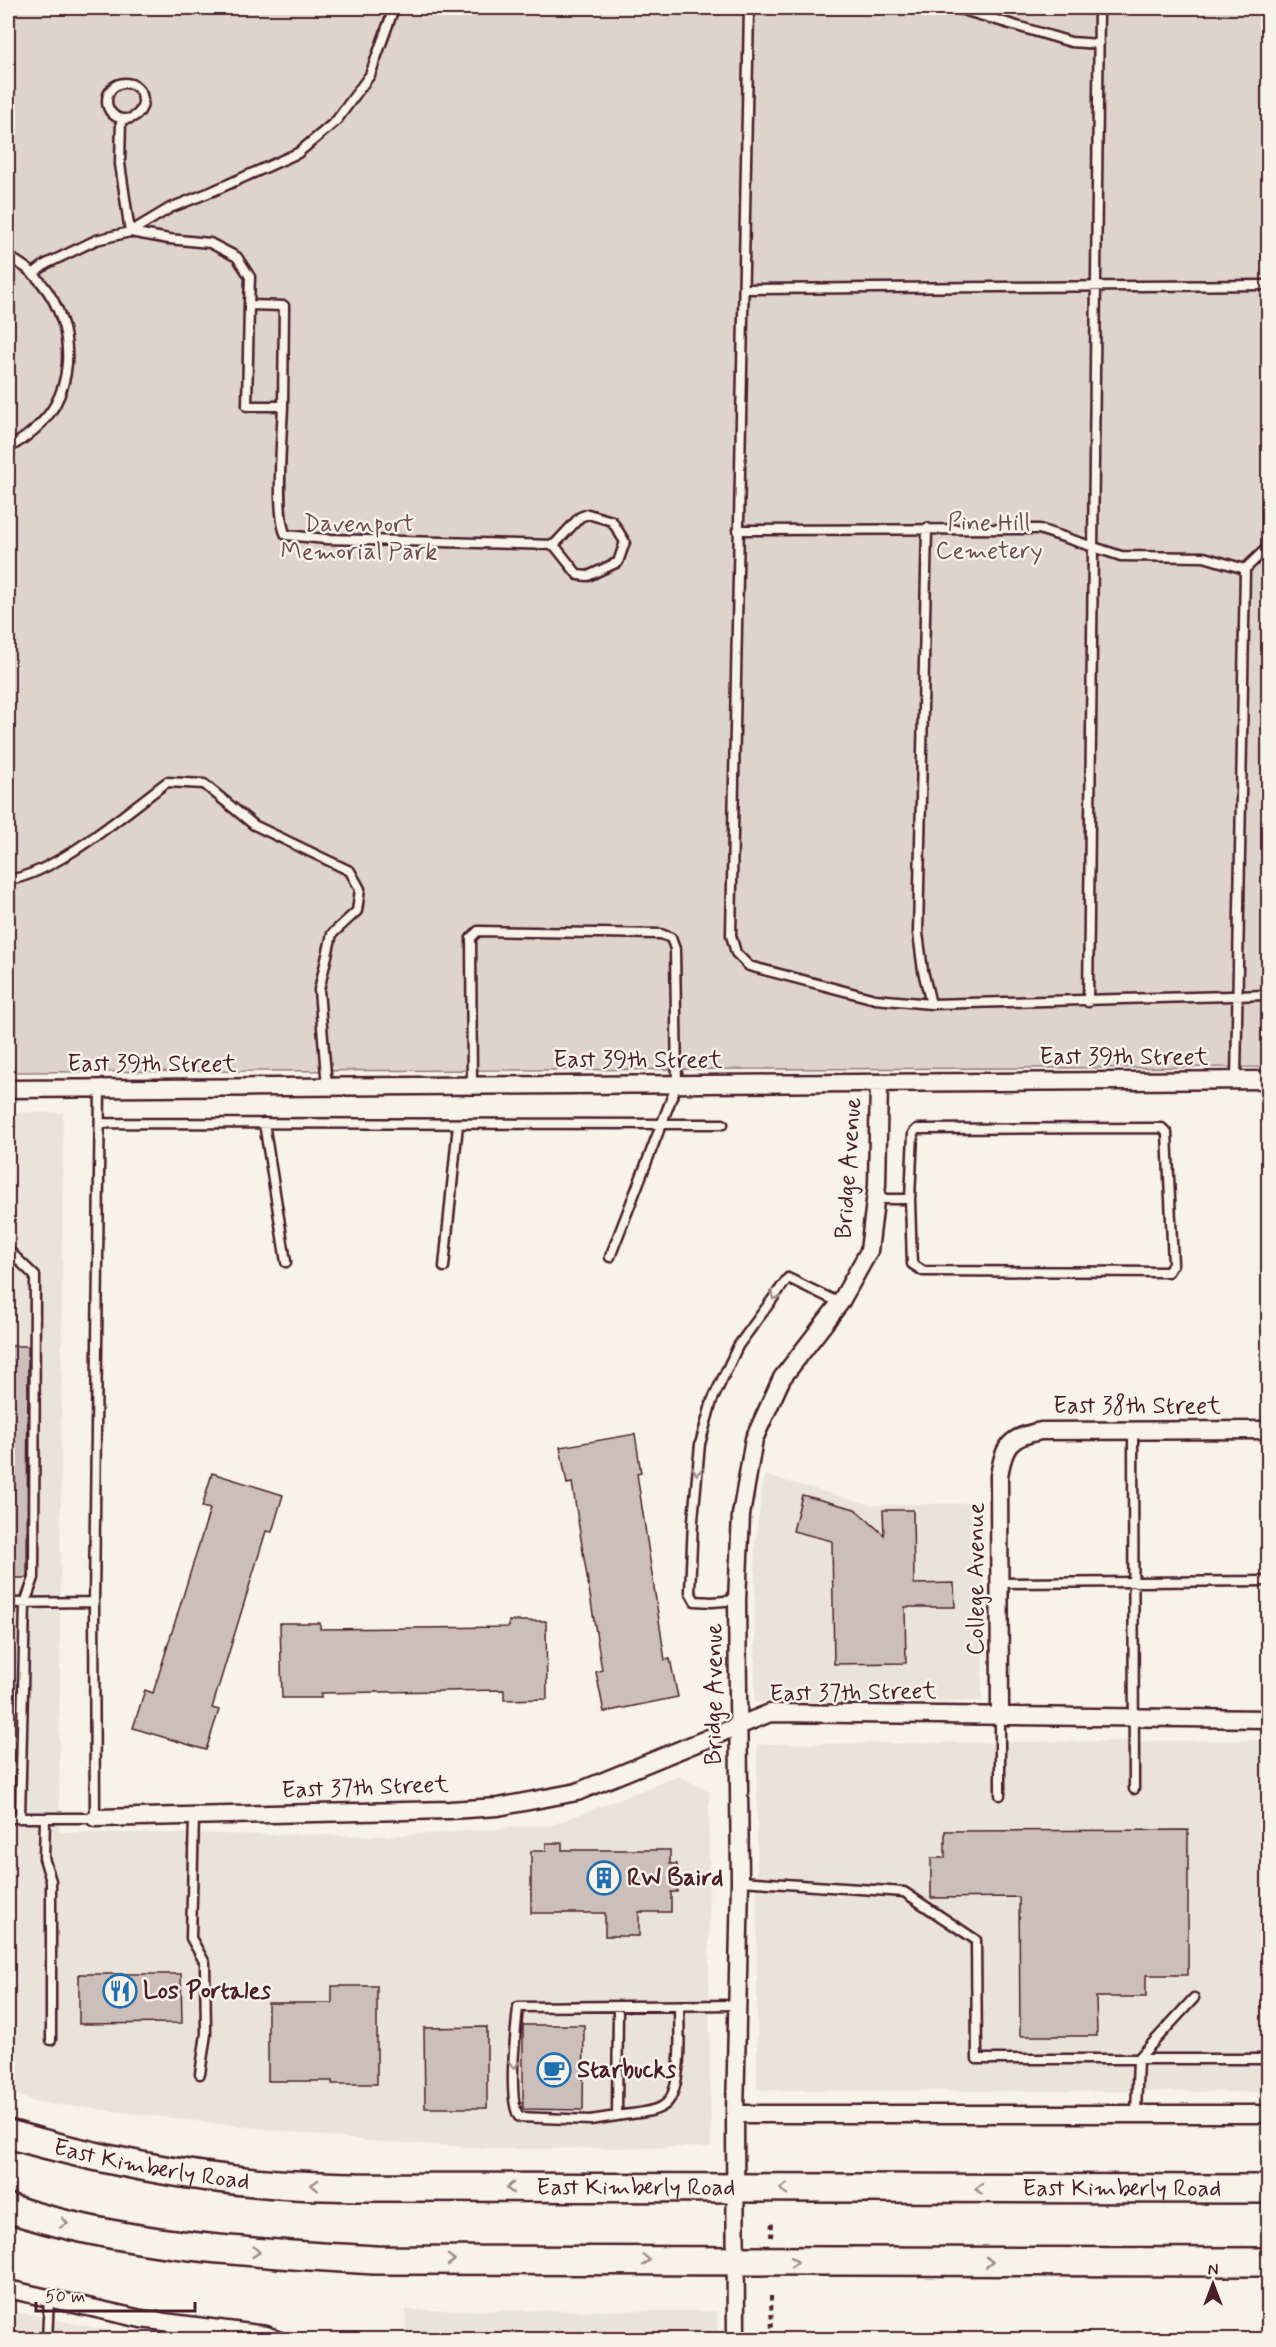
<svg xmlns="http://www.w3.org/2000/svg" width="1276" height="2347" font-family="Mynerve,sans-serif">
  <rect width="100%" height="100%" fill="#f7f3e8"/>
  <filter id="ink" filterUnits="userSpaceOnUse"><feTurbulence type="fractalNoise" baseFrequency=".0167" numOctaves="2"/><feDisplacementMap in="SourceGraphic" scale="12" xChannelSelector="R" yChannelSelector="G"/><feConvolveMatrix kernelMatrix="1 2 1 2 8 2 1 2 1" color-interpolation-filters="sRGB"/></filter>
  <g filter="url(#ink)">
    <path fill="#eae3da" d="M8,1112L63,1113L59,1832L390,1836L552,1825L679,1776L709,1792V1969L711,2147L503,2149L369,2141L34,2102L8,2091Z
      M764,1475L871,1505L984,1503L982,1701L755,1702V1545Z
      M1268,1740V2092L757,2090V1744Z
      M8,2310L150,2339H8Z
      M406,2310L717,2311V2339H406Z"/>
    <path fill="#ded4cc" stroke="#947a7c" stroke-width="1.5" d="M8,8H1268V1067L8,1072Z"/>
    <path fill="#ccbfb9" stroke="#4a1f2b" stroke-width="1.5" d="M8,1346H28L27,1578H8Z
      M635,1434L641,1473L637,1474L665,1660L670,1659L678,1697L604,1712L596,1672L602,1670L572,1483L567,1484L560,1447Z
      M212,1473L283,1495L272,1532L266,1531L212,1708L219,1710L206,1750L133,1728L145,1690L153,1693L210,1509L202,1507Z
      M802,1495L855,1509L884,1535L883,1510H913L914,1584L954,1583L955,1607H905L906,1663L834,1664L832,1541L793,1531Z
      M509,1621H546L547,1699L504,1700V1690L321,1693V1698H282L280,1623H320V1629L509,1627Z
      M1188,1830V1975H1146V1997H1096L1097,2036H1020L1019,1897L931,1898V1858H945V1831Z
      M546,1843H562V1850H670V1864H677V1892H671V1912H639V1936H605V1913H531V1851H546Z
      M79,1974H181L182,2023L79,2024Z
      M332,1986H377V2084H332V2081H268V2003H332Z
      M523,2025H584L583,2110L523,2109Z
      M487,2027V2108H425L424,2028Z"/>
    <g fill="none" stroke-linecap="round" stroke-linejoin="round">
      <defs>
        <path id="lane" d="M749,8L731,935L736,953L749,966L875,999L931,1004L1268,995
          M956,8L1071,42L1099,44
          M107 101a18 18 0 1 1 36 0a18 18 0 1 1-36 0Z
          M121,119L120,164L130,232L169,239L210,243L237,257L250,277L249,305
          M8,257C61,281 83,354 55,405C45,423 25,439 8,448
          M33,274L46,264L96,240L130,232L170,208L213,191L298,153L336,121L370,75L394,8
          M745,289L1268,285
          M249,305L284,306L283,406H247Z
          M283,406C282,432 275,517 286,535L326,539L554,545L580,517L588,514L612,521L625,542L618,562L588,576L578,575L554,545
          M927,528L918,933L923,971L931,1004
          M738,530L1039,529L1121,556L1204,557L1245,569L1268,547
          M8,880C55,874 128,811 167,782L204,784L254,825L350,871L360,889L357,911L332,934L319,990L327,1087
          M1088,1002L1099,8
          M1236,1080L1245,569
          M472,1086L471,938L478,931L661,934L671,938L675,949L677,1084L610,1257
          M100,1123L723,1124
          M264,1123L286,1262
          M1162,1128L1167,1133L1173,1264L1168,1272L923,1271L912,1264L910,1199L913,1133L917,1129Z
          M875,1199H910
          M8,1250L35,1276L34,1578L25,1603L20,1818
          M444,1267L458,1124
          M1133,1431L1134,1789
          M1000,1583L1268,1581
          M737,1600L712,1602L695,1601L690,1592L693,1520L700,1444L712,1401L738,1346L788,1278L840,1303
          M8,1603L94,1602
          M1000,1717V1795
          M194,1816L191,1938L205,1963L206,2034L200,2074
          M8,1818H95L94,1602L100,1088
          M45,1818L44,1858L51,1881V2040
          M740,1881L904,1892L976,1940L977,2059H1268
          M618,2006L617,2116C631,2113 650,2114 663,2106C684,2094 679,2028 679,2006
          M1136,2114L1138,2059L1194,1998
          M617,2116L590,2120L519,2117C507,2097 516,2032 518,2007L737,2005
          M47,2340L49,2298"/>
        <path id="street" d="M8,1089L1268,1080
          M1000,1717L999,1476C1004,1445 1010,1437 1041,1431L1268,1430
          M95,1818L450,1810L498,1807L577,1792L770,1713L1268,1719
          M735,2114H1268
          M8,2289L141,2319L266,2335L278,2340
          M736,2340L735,2114L740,1881L737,1600L741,1515L754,1439L782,1378L840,1303L869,1251L877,1185L879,1083"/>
        <g id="primary">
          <path id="s1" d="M8,2134C92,2158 178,2176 265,2183C295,2186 326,2186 357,2187L1268,2189"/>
          <path d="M8,2208C125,2247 253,2253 376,2260L1268,2262"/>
        </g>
      </defs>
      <use href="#lane" stroke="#4a1f2b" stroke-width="13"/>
      <use href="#street" stroke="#4a1f2b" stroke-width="21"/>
      <use href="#primary" stroke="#4a1f2b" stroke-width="32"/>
      <path stroke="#4a1f2b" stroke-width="4" stroke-dasharray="4.5 4.5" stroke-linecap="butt" d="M771,2237L772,2222
        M771,2296L772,2334"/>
      <use href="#lane" stroke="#f7f3e8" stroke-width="8"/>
      <use href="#street" stroke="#f7f3e8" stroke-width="16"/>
      <use href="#primary" stroke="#f7f3e8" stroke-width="27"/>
    </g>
    <defs><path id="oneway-chevron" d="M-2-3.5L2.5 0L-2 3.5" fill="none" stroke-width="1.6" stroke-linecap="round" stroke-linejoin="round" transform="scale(1.5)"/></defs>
    <g stroke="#a0898a">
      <use href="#oneway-chevron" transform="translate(775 1296) rotate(126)"/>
      <use href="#oneway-chevron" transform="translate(697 1471) rotate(96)"/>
      <use href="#oneway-chevron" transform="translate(514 2065) rotate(91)"/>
      <use href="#oneway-chevron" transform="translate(315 2185) rotate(-177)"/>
      <use href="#oneway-chevron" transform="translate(510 2188) rotate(-180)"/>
      <use href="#oneway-chevron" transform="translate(784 2189) rotate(179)"/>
      <use href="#oneway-chevron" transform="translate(979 2189) rotate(-180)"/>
      <use href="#oneway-chevron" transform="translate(64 2223) rotate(12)"/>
      <use href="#oneway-chevron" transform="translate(256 2252) rotate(6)"/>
      <use href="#oneway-chevron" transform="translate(451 2260)"/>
      <use href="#oneway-chevron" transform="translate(646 2260) rotate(1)"/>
      <use href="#oneway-chevron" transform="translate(794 2262)"/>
      <use href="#oneway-chevron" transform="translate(989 2262)"/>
    </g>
  </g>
  <defs>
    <symbol id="building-ring" viewBox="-11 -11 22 22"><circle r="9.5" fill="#f7f3e8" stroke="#1f6fb2" stroke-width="1.5"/><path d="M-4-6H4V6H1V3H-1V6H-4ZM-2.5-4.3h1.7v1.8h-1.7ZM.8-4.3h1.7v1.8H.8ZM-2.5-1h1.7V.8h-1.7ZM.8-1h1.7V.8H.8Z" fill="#1f6fb2"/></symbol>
    <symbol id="restaurant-ring" viewBox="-11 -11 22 22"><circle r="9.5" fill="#f7f3e8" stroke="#1f6fb2" stroke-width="1.5"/><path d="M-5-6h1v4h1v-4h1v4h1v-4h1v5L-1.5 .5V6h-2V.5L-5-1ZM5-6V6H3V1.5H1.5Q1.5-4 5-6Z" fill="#1f6fb2"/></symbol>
    <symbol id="cafe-ring" viewBox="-11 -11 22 22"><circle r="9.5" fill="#f7f3e8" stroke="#1f6fb2" stroke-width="1.5"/><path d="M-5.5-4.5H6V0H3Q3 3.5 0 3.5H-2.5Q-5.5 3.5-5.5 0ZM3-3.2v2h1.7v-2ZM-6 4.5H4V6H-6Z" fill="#1f6fb2"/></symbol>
  </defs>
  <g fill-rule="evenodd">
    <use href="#building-ring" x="585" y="1859" width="38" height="38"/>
    <use href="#restaurant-ring" x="101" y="1972" width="38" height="38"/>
    <use href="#cafe-ring" x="535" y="2051" width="38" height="38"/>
  </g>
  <g text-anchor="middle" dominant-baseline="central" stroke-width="5" stroke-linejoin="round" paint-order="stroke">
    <g font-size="24" fill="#6f4c53" stroke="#f7f3e8">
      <text x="989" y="523">Pine Hill<tspan x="989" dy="28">Cemetery</tspan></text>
      <text x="359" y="524">Davenport<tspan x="359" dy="28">Memorial Park</tspan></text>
    </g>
    <g font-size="24" fill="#4a1f2b" stroke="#f7f3e8">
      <text x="1124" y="1057">East 39th Street</text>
      <text x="638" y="1060">East 39th Street</text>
      <text x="152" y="1064">East 39th Street</text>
      <text transform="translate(849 1168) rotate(-86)">Bridge Avenue</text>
      <text x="1137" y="1406">East 38th Street</text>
      <text transform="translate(976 1579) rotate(-90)">College Avenue</text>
      <text transform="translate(853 1693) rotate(-1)">East 37th Street</text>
      <text transform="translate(714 1694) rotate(-90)">Bridge Avenue</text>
      <text transform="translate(365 1788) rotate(-2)">East 37th Street</text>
      <text stroke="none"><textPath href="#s1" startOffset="147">East Kimberly Road</textPath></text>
      <text stroke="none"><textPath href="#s1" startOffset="633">East Kimberly Road</textPath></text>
      <text stroke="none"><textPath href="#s1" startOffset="1119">East Kimberly Road</textPath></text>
    </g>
    <g font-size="24" font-weight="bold" fill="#4a1f2b" stroke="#f7f3e8" text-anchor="start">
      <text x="627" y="1878">RW Baird</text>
      <text x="143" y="1991">Los Portales</text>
      <text x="577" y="2070">Starbucks</text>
    </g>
  </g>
  <rect width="1276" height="2347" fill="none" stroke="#f7f3e8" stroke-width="30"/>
  <rect x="15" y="15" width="1246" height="2317" fill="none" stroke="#4a1f2b" stroke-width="2" filter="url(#ink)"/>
  <g transform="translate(1213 2284)" stroke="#f7f3e8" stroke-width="4.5" paint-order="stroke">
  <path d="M0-4.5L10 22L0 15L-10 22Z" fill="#4a1f2b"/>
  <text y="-9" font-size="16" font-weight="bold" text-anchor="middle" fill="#4a1f2b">N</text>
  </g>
  <path d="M36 2302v9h159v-9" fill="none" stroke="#4a1f2b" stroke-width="3"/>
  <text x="45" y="2302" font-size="18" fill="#4a1f2b" stroke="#f7f3e8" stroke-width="4.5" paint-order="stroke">50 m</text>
</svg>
